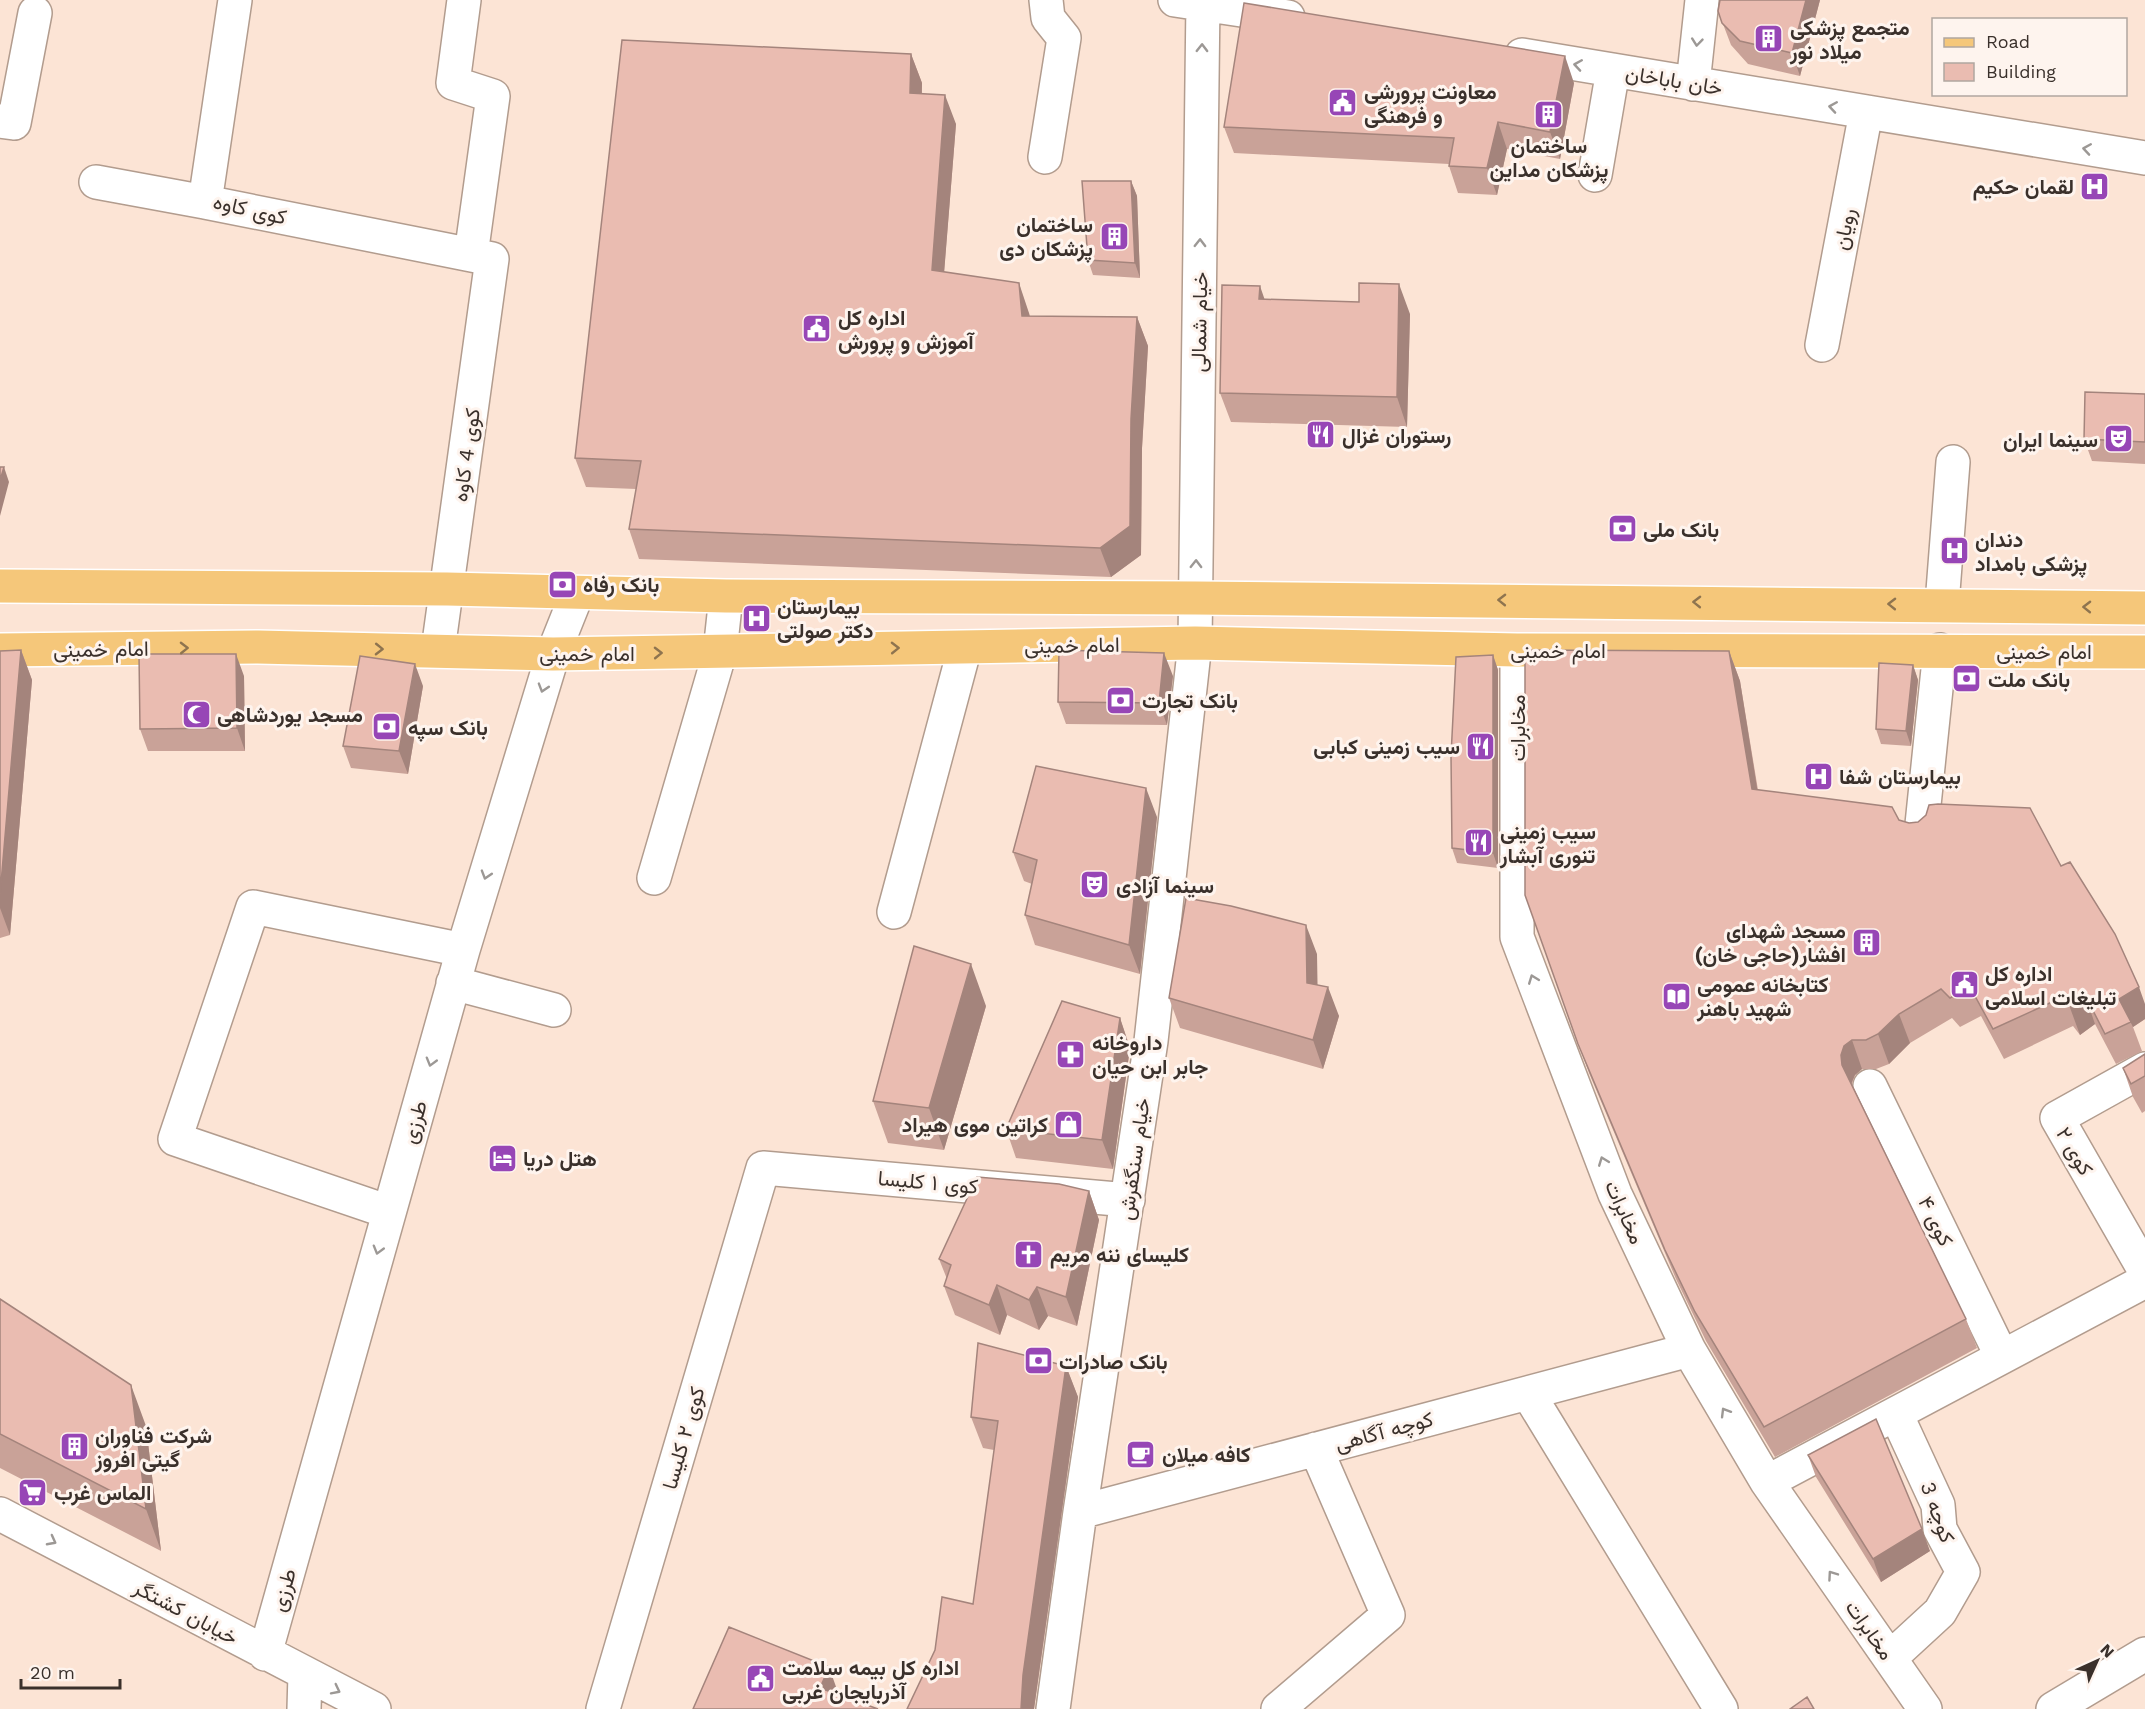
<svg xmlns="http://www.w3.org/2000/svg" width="2145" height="1709" font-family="'Work Sans',Vazirmatn,sans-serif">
  <rect width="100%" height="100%" fill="#fce4d5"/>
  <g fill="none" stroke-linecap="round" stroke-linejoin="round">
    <defs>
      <path id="minor" d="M235,0L205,202L492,259L438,650
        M464,0L453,83L493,96L471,255
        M1175,0L1288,17
        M1522,55L2145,158
        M1693,84L1702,0
        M0,121L14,123L35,13
        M1045,157L1064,38L1048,18L1046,0
        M1595,175L1613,70
        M96,182L205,202
        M1822,345L1866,112
        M1942,604L1953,462
        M1517,650V937L1615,1194L1689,1350L1767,1482L1925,1709
        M1921,834L1940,650
        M654,878L720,652L726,596
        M894,912L965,647
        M453,983L554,1010
        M2145,1069L2057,1118L2145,1271
        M1870,1086L2002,1357
        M389,1212L175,1139L253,907L463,950
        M1528,1393L1721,1709
        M1767,1482L2145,1281
        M1080,1512L1689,1350
        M0,1514L374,1709
        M265,1654L463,950L553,654L577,594
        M1890,1658L1940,1612L1963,1572L1940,1529L1938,1505L1896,1414
        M304,1709L305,1674
        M603,1709L763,1168L1128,1200
        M1053,1709L1080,1512L1151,1041L1195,643L1203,0
        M1278,1709L1388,1615L1316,1449
        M2053,1709L2145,1654"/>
      <path id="major" d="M0,586L447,589L726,596L1196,598L2145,608
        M0,650L258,647L553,654L1195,643L1517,650L2145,652"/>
    </defs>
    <use href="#minor" stroke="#b29c8e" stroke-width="36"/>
    <use href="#major" stroke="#fff" stroke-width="36"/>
    <use href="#minor" stroke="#fff" stroke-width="33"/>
    <use href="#major" stroke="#f5c77a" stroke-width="33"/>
  </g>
  <path fill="#c9a298" d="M1720,0H1820L1800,76L1748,64L1731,45L1718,11Z
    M911,54L922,83V93L956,124L944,272L1029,313L1030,316L1137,317L1148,346L1142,448L1141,555L1111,577L639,559L629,529L636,489L586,487L575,458Z
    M1574,83L1560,159L1507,149L1497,195L1458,193L1449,166V164L1234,153L1224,127Z
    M1131,181L1137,196L1140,278L1093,275L1088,260Z
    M1410,314L1407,427L1231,422L1220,393Z
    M2145,394V464L2092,461L2084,439Z
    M21,650L32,680L10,935L0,938V651Z
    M1729,651L1740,681L1758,790L1899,820L1909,823L2061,866L2145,1019L2133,1027L2142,1051L2116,1064L2095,1024L2080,1035L2073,1026L2004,1059L1981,1016L1960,1027L1952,1018L1910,1043L1889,1064L1876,1069H1862L1855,1075L1852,1084L1966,1319L1977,1348L1775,1457L1706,1341L1676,1279L1589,1073L1525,895Z
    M1493,655L1498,670V868L1457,863L1452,848Z
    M1913,665L1918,680L1911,746L1881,744L1876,729Z
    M244,676L245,751H148L140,729Z
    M1173,676L1167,725L1066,724L1058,702Z
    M423,686L408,774L351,768L343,746Z
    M1157,817L1140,974L1035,945L1025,915L1032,884L1024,881L1013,852Z
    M1317,954V985L1339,1016L1323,1069L1180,1028L1169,998Z
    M986,1006L944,1150L888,1143L873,1101Z
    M1120,1018L1130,1048L1113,1169L1016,1158L1006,1129Z
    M2145,1054V1111L2142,1113L2133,1097L2123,1068Z
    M1089,1191L1099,1220L1077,1326L1048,1316L1039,1330L1007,1315L1000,1335L955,1315L944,1286L947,1279L939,1259Z
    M0,1299L146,1426L161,1551L0,1468Z
    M1066,1366L1078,1397L1034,1709L973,1604L994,1450L983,1448L971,1417Z
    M1808,1455L1930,1551L1881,1582L1816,1477Z"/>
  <path fill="#a4847c" d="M1806,0H1820L1800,76L1792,53Z
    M911,54L922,83L921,122L910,93Z
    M1565,56L1574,83L1560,159L1550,132Z
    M945,95L956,124L942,299L932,270Z
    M1498,122L1507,149L1497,195L1487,168Z
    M1131,181L1137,196L1140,278L1135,263Z
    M1019,283L1029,313L1033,346L1022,316Z
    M1399,284L1410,314L1407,427L1397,397Z
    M1260,286L1270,315L1259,299Z
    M1137,317L1148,346L1142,448L1141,555L1111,577L1100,548Z
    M4,467L9,482L0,516V480Z
    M21,650L32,680L10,935L0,908V895Z
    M1729,651L1740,681L1762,819L1752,789Z
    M1164,653L1173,676L1167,725L1159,703Z
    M236,654L244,676L245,751L237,728Z
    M1493,655L1498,670V868L1493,853Z
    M415,664L423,686L408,774L399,751Z
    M1913,665L1918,680L1911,746L1906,731Z
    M1146,788L1157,817L1140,974L1129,945Z
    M1306,925L1317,954L1318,1012L1307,983Z
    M971,964L986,1006L944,1150L929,1108Z
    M1328,987L1339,1016L1323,1069L1313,1040Z
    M2139,987L2145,1004V1019L2133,1027L2119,999Z
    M2085,995L2095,1024L2080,1035L2069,1005Z
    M1899,1014L1910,1043L1889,1064L1878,1034Z
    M1120,1018L1130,1048L1113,1169L1102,1140Z
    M1852,1040L1862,1069L1855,1075L1851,1084L1842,1065L1841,1055L1844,1046Z
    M1089,1191L1099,1220L1077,1326L1066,1297Z
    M997,1285L1007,1315L1000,1335L989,1305Z
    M1037,1287L1048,1316L1039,1330L1029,1300Z
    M1066,1366L1078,1397L1034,1709H1021L1023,1675Z
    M131,1385L146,1426L161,1551L146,1509Z
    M1922,1529L1930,1551L1881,1582L1873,1559Z
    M829,1667L840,1698L820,1688Z"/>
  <path fill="#eabcb1" stroke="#a4847c" stroke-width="1.5" d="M1720,0H1806L1792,53L1740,41L1722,23L1718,11Z
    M1244,3L1565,56L1550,132L1498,122L1487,168L1449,166L1454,138L1224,127Z
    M622,40L911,54L910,93L945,95L932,270L1019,283L1022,316L1137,317L1131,419L1130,526L1100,548L629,529L641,461L575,458Z
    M1082,181H1131L1135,263L1088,260Z
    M1359,283L1399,284L1397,397L1220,393L1222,285L1260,286L1259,299L1359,302Z
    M2085,392L2145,394V442L2084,439Z
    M0,467H4L0,480Z
    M21,650L0,895V651Z
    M1059,650L1164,653L1159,703L1058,702Z
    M1525,650L1729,651L1752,789L1892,807L1899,820L1909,823L1918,822L1926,815L1929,805L1938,804L2030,808L2061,866L2070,862L2115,934L2139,987L2119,999L2131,1022L2105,1034L2085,995L2069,1005L2063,997L1993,1029L1970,987L1950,998L1941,989L1899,1014L1878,1034L1866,1040H1852L1844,1046L1841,1055L1842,1065L1966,1319L1764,1427L1695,1312L1665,1250L1578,1044L1525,895Z
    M139,654H236L237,728L140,729Z
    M1493,655V853L1452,848L1451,756L1456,657Z
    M360,656L415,664L399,751L343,746Z
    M1879,663L1913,665L1906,731L1876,729Z
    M1036,766L1146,788L1129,945L1025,915L1037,860L1013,852Z
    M1186,898L1231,906L1306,925L1307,983L1328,987L1313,1040L1169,998Z
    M914,946L971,964L929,1108L873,1101Z
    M1062,1001L1120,1018L1102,1140L1006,1129Z
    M2145,1054V1076L2131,1084L2123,1068Z
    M977,1177L1059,1184L1089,1191L1066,1297L1037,1287L1029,1300L997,1285L989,1305L944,1286L951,1265L939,1259Z
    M0,1299L131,1385L146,1509L0,1434Z
    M978,1343L1066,1366L1023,1675L1021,1709H907L935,1650L942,1597L973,1604L998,1421L971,1417Z
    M1876,1419L1922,1529L1873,1559L1808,1455Z
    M729,1627L829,1667L820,1688L878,1709H693Z
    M1807,1697L1814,1709H1790Z"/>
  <defs><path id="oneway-chevron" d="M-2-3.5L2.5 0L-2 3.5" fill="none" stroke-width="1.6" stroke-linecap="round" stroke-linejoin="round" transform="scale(1.5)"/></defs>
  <g stroke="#9c9895">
    <use href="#oneway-chevron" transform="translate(1697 42) rotate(96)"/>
    <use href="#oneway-chevron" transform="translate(1202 48) rotate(-89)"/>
    <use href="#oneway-chevron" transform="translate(1578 65) rotate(-171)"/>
    <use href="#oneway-chevron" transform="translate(1833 107) rotate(-171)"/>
    <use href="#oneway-chevron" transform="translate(2087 149) rotate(-171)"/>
    <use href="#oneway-chevron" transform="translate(1200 243) rotate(-89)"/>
    <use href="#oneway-chevron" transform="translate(1196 564) rotate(-89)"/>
    <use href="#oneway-chevron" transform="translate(543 688) rotate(107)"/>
    <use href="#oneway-chevron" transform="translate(486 875) rotate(107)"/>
    <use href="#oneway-chevron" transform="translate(1533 979) rotate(-111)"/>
    <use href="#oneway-chevron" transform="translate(431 1062) rotate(106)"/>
    <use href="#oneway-chevron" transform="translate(1603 1161) rotate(-111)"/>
    <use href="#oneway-chevron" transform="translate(378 1250) rotate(106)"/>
    <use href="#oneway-chevron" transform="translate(1725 1412) rotate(-121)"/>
    <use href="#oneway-chevron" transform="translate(52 1541) rotate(28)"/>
    <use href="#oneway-chevron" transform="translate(1832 1575) rotate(-125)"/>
    <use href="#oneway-chevron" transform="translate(336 1690) rotate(27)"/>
  </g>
  <g stroke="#8e744f">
    <use href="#oneway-chevron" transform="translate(1502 600) rotate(-179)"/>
    <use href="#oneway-chevron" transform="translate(1697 602) rotate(-179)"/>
    <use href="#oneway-chevron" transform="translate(1892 604) rotate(-179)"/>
    <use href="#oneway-chevron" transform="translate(2087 607) rotate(-179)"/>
    <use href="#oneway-chevron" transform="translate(184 648) rotate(-1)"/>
    <use href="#oneway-chevron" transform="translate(895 648) rotate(-1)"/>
    <use href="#oneway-chevron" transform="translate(379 649) rotate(1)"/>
    <use href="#oneway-chevron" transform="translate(658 653) rotate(-1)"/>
  </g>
  <defs>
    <symbol id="building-square" viewBox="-11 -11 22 22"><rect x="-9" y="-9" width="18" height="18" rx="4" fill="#9746b6" stroke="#fef4ee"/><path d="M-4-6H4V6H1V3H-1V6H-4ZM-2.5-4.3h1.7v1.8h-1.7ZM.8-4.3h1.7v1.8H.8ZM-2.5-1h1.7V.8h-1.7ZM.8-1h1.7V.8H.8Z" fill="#fff"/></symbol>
    <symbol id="civic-square" viewBox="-11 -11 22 22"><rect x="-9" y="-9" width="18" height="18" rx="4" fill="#9746b6" stroke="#fef4ee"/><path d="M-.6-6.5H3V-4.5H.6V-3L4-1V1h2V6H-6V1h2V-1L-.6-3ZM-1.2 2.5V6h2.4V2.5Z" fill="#fff"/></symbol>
    <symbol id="hospital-square" viewBox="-11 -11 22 22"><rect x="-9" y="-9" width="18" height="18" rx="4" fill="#9746b6" stroke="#fef4ee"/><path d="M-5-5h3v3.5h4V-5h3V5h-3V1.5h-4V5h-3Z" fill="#fff"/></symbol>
    <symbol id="restaurant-square" viewBox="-11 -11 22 22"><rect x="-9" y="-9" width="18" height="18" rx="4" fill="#9746b6" stroke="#fef4ee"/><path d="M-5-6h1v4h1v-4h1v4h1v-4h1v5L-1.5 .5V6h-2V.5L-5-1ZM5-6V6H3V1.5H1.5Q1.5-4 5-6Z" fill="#fff"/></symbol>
    <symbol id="theatre-square" viewBox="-11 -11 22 22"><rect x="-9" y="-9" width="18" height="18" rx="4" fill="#9746b6" stroke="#fef4ee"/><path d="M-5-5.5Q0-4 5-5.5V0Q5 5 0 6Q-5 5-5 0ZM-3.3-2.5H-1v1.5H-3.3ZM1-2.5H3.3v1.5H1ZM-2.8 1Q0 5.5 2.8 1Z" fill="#fff"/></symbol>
    <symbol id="bank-square" viewBox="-11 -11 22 22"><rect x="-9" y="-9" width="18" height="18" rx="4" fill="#9746b6" stroke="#fef4ee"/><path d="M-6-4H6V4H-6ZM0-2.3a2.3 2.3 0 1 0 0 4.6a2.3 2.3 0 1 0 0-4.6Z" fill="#fff"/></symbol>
    <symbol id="mosque-square" viewBox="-11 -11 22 22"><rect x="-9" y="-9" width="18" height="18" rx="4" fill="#9746b6" stroke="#fef4ee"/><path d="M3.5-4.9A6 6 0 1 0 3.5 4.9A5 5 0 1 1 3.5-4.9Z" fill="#fff"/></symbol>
    <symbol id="library-square" viewBox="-11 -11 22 22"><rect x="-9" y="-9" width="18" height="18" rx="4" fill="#9746b6" stroke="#fef4ee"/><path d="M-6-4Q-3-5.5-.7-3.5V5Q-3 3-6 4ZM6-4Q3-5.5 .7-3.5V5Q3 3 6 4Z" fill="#fff"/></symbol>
    <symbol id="pharmacy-square" viewBox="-11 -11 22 22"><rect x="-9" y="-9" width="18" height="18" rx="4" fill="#9746b6" stroke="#fef4ee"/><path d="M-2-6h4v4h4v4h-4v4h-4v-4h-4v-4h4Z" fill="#fff"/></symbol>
    <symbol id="shop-square" viewBox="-11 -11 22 22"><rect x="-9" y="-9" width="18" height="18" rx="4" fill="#9746b6" stroke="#fef4ee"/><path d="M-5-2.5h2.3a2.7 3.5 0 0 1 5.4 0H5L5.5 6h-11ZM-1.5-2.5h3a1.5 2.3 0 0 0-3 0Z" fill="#fff"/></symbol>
    <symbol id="hotel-square" viewBox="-11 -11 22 22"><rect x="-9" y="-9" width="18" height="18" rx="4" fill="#9746b6" stroke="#fef4ee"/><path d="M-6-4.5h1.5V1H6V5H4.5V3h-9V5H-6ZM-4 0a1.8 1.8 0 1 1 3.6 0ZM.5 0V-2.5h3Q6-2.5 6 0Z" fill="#fff"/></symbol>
    <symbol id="church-square" viewBox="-11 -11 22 22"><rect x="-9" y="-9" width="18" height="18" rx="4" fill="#9746b6" stroke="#fef4ee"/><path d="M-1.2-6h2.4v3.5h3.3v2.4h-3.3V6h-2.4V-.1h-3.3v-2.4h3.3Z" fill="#fff"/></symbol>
    <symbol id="cafe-square" viewBox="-11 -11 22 22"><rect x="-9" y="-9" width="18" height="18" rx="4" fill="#9746b6" stroke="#fef4ee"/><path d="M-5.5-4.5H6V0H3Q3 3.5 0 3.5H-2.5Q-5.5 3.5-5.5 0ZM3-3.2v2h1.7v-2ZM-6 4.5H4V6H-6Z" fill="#fff"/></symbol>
    <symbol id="supermarket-square" viewBox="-11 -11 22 22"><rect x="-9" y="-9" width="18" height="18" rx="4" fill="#9746b6" stroke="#fef4ee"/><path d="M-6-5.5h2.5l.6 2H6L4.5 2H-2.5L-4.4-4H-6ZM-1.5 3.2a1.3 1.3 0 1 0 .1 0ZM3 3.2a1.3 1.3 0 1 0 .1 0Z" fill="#fff"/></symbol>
  </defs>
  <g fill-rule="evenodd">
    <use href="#building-square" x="1752" y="22" width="33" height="33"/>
    <use href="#civic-square" x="1326" y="86" width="33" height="33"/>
    <use href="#building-square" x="1532" y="98" width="33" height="33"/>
    <use href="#hospital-square" x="2078" y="170" width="33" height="33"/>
    <use href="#building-square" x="1098" y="220" width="33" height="33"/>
    <use href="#civic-square" x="800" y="312" width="33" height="33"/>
    <use href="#restaurant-square" x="1304" y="418" width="33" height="33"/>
    <use href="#theatre-square" x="2102" y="422" width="33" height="33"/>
    <use href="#bank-square" x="1606" y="512" width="33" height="33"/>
    <use href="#hospital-square" x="1938" y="534" width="33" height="33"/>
    <use href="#bank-square" x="546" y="568" width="33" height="33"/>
    <use href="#hospital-square" x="740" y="602" width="33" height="33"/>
    <use href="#bank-square" x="1950" y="662" width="33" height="33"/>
    <use href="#bank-square" x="1104" y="684" width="33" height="33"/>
    <use href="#mosque-square" x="180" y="698" width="33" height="33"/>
    <use href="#bank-square" x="370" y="710" width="33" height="33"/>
    <use href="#restaurant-square" x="1464" y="730" width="33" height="33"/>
    <use href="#hospital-square" x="1802" y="760" width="33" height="33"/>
    <use href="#restaurant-square" x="1462" y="826" width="33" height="33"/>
    <use href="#theatre-square" x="1078" y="868" width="33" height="33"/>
    <use href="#building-square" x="1850" y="926" width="33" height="33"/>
    <use href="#civic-square" x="1948" y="968" width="33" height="33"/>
    <use href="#library-square" x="1660" y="980" width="33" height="33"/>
    <use href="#pharmacy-square" x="1054" y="1038" width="33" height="33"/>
    <use href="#shop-square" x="1052" y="1108" width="33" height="33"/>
    <use href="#hotel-square" x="486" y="1142" width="33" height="33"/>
    <use href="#church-square" x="1012" y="1238" width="33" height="33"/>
    <use href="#bank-square" x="1022" y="1344" width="33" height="33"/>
    <use href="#building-square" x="58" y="1430" width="33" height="33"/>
    <use href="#cafe-square" x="1124" y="1438" width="33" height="33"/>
    <use href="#supermarket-square" x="16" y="1476" width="33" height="33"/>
    <use href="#civic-square" x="744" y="1662" width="33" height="33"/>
  </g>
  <g text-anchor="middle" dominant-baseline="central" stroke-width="6" stroke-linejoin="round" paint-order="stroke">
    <g font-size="21" font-weight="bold" fill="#3a302b" stroke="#fef4ee" text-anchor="start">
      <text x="1790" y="27">متجمع پزشکی<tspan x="1790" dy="24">میلاد نور</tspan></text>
      <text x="1364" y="91">معاونت پرورشی<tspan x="1364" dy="24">و فرهنگی</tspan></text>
      <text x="1549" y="145" text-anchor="middle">ساختمان<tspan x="1549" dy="24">پزشکان مداین</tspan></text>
      <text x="2074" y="186" text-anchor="end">لقمان حکیم</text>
      <text x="1093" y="224" text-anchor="end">ساختمان<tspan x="1093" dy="24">پزشکان دی</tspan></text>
      <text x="838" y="317">اداره کل<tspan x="838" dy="24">آموزش و پرورش</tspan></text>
      <text x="1342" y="435">رستوران غزال</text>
      <text x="2098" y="439" text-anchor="end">سینما ایران</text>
      <text x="1643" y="529">بانک ملی</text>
      <text x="1975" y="539">دندان‌<tspan x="1975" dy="24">پزشکی بامداد</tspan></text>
      <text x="583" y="584">بانک رفاه</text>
      <text x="777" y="606">بیمارستان<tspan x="777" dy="24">دکتر صولتی</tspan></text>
      <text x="1988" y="679">بانک ملت</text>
      <text x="1142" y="700">بانک تجارت</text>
      <text x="217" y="714">مسجد یوردشاهی</text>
      <text x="408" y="727">بانک سپه</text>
      <text x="1460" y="746" text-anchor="end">سیب زمینی کبابی</text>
      <text x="1839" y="776">بیمارستان شفا</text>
      <text x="1500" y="831">سیب زمینی<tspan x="1500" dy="24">تنوری آبشار</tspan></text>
      <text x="1116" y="885">سینما آزادی</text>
      <text x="1846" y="930" text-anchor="end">مسجد شهدای<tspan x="1846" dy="24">افشار(حاجی خان)</tspan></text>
      <text x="1985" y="973">اداره کل<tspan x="1985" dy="24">تبلیغات اسلامی</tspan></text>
      <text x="1697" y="984">کتابخانه عمومی<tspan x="1697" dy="24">شهید باهنر</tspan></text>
      <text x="1092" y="1042">داروخانه<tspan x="1092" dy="24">جابر ابن حیان</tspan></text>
      <text x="1048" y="1124" text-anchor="end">کراتین موی هیراد</text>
      <text x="523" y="1158">هتل دریا</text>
      <text x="1050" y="1254">کلیسای ننه مریم</text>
      <text x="1059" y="1361">بانک صادرات</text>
      <text x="95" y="1435">شرکت فناوران<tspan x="95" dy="24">گیتی افروز</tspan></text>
      <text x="1162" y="1454">کافه میلان</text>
      <text x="54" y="1492">الماس غرب</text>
      <text x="782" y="1667">اداره کل بیمه سلامت<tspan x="782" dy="24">آذربایجان غربی</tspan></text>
    </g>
    <g font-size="21" fill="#3a302b" stroke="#fef4ee">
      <text transform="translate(1674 80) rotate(9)">خان باباخان</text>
      <text transform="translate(250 209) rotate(13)">کوی کاوه</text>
      <text transform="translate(1844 229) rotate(-79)">رویان</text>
      <text transform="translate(1199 322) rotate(-89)">خیام شمالی</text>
      <text transform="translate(466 455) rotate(-82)">کوی 4 کاوه</text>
      <text transform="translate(1072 645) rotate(-1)">امام خمینی</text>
      <text transform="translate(101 649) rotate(-1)">امام خمینی</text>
      <text x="1558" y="650">امام خمینی</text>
      <text x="2044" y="651">امام خمینی</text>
      <text x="587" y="653">امام خمینی</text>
      <text transform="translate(1517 728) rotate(-90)">مخابرات</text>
      <text transform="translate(414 1122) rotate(-74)">طرزی</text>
      <text transform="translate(2075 1151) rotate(60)">کوی ۲</text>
      <text transform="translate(1134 1159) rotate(-82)">خیام سنگفرش</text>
      <text transform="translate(928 1182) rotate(5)">کوی ۱ کلیسا</text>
      <text transform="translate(1625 1212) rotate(66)">مخابرات</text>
      <text transform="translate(1936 1221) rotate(64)">کوی ۴</text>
      <text transform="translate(1384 1431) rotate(-15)">کوچه آگاهی</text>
      <text transform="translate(683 1438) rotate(-74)">کوی ۲ کلیسا</text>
      <text transform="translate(1938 1512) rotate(70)">کوچه 3</text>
      <text transform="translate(283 1590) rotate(-74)">طرزی</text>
      <text transform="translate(186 1612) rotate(28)">خیابان کشتگر</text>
      <text transform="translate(1870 1630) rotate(55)">مخابرات</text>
    </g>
  </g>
  <rect x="1932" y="18" width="195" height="78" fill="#fef4ee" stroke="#b0a6a0" stroke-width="1.5"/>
  <rect x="1944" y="38" width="30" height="9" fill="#f5c77a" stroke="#b0a6a0" stroke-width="1.5"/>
  <text x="1986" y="48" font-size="18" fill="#3a302b">Road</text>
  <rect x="1944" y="63" width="30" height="18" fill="#eabcb1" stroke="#b0a6a0" stroke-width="1.5"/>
  <text x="1986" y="78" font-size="18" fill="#3a302b">Building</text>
  <g transform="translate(2097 1661) rotate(45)" stroke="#fef4ee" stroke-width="4.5" paint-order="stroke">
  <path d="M0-4.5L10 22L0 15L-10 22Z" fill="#3a302b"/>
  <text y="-9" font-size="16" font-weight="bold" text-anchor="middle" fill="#3a302b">N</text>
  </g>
  <path d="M21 1679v9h99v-9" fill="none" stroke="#3a302b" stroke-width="3"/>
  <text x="30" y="1679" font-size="18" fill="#3a302b" stroke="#fef4ee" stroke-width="4.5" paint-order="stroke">20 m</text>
</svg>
